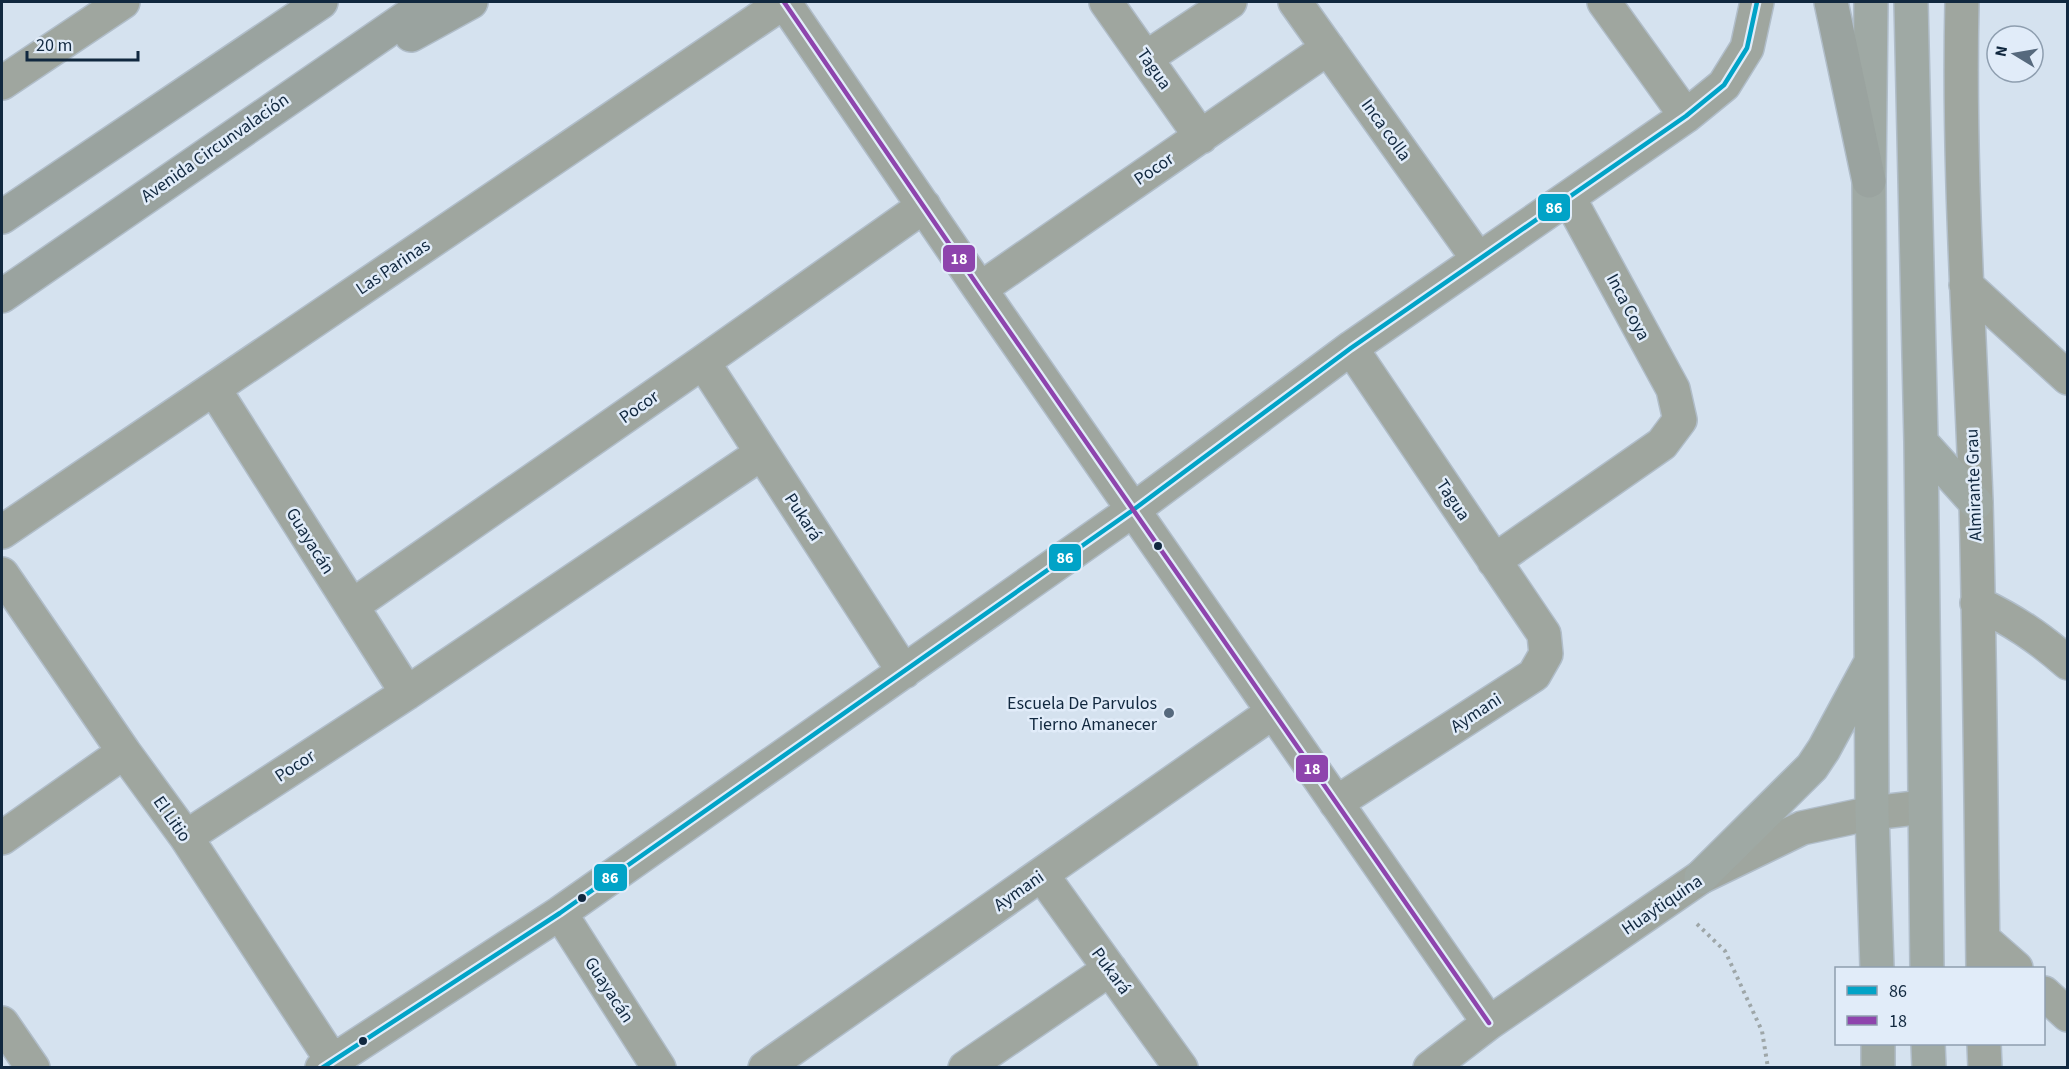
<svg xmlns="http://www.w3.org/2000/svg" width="2069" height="1069" font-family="'Source Sans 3',sans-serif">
  <rect width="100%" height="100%" fill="#d5e2ef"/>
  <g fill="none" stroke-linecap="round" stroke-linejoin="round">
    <defs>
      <path id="minor" d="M784,2L980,289L1489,1023
        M1106,2L1201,137
        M1295,2L1478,259
        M1604,2L1686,116
        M1962,2C1958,168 1970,335 1976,502C1980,657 1981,813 1983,968
        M1146,58L1230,2
        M2,83L123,2
        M1966,285L2068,378
        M980,289L1328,48
        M703,362L904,672
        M214,389L407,693
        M2,532L784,2
        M1494,561L1662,444L1680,420L1673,389L1569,198
        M2,574L124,752L186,837L337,1068
        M1977,603C2014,621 2037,636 2068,663
        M352,606L703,362L924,206
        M1336,803L1534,675L1546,654L1544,634L1351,348
        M186,837L407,693L762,453
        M2,838L124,752
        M1042,875L1181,1068
        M560,913L659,1068
        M1983,939L2016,968
        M2044,993L2068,1015
        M2,1023L33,1068
        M1984,1044L1985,1068
        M322,1068L560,913L1133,510L1351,348L1686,116L1724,85L1747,48L1757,2
        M765,1068L1273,712
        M965,1068L1110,969
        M1430,1068L1489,1023L1701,877L1802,828L1872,813L1924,807"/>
      <path id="major" d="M1871,2L1869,181L1872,813L1877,968
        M1911,2L1921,442L1927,968
        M1921,442L1976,503
        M1701,877L1812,767L1824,749L1871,662
        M1878,1044V1068
        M1928,1044L1929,1068"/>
      <path id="highway" d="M1831,2L1869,181
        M411,35L471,2
        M2,217L321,2
        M2,296L429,2"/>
    </defs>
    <use href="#minor" stroke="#b0bdc9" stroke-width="36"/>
    <use href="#major" stroke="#b0bdc9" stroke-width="36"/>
    <use href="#highway" stroke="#b0bdc9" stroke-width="36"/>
    <path stroke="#9ea6a8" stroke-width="4" stroke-dasharray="3 4.5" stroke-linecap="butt" d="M1697,924L1725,951L1762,1031L1768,1068"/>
    <use href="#minor" stroke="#9fa69f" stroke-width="33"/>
    <use href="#major" stroke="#9fa9a4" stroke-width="33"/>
    <use href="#highway" stroke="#9aa39f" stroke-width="33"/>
    <defs>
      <path id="bus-1" d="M322,1068L560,913L1133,510L1351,348L1686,116L1724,85L1747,48L1757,2"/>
      <path id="bus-2" d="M784,2L980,289L1489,1023"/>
    </defs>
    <use href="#bus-1" stroke="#e1ecf9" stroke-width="9"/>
    <use href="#bus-2" stroke="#e1ecf9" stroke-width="9"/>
    <use href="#bus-1" stroke="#01a3c7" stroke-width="4.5"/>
    <use href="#bus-2" stroke="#8e44ad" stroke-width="4.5"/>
  </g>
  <g fill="#11283f" stroke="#e1ecf9" stroke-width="2">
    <circle cx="1158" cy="546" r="5"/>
    <circle cx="582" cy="898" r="5"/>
    <circle cx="363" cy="1041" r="5"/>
  </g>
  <circle fill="#56697d" stroke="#e1ecf9" stroke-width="2" cx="1169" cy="713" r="6"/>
  <g text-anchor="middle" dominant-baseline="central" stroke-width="5" stroke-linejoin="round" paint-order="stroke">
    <g font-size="18" fill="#11283f" stroke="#e1ecf9">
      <text transform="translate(1154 69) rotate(55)">Tagua</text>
      <text transform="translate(1386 130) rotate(54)">Inca colla</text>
      <text transform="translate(215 148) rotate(-35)">Avenida Circunvalación</text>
      <text transform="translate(1154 169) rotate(-34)">Pocor</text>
      <text transform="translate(393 267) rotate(-34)">Las Parinas</text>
      <text transform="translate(1628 307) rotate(62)">Inca Coya</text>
      <text transform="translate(639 407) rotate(-35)">Pocor</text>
      <text transform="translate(1974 485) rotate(-92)">Almirante Grau</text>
      <text transform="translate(1453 500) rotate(56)">Tagua</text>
      <text transform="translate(803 517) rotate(57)">Pukará</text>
      <text transform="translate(310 541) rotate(58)">Guayacán</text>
      <text transform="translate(1476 713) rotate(-33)">Aymani</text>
      <text transform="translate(295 766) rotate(-33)">Pocor</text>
      <text transform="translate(172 819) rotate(55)">El Litio</text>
      <text transform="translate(1019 891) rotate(-35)">Aymani</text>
      <text transform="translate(1662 905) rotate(-34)">Huaytiquina</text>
      <text transform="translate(1111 971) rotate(54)">Pukará</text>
      <text transform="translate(609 990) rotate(57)">Guayacán</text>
    </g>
    <g font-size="18" fill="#11283f" stroke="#e1ecf9" text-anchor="end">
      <text x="1157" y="703">Escuela De Parvulos<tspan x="1157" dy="21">Tierno Amanecer</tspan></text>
    </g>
  </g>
  <g stroke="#e1ecf9" stroke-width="2">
    <rect x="1537" y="193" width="34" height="29" rx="6" fill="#01a3c7"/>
    <rect x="942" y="244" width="34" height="29" rx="6" fill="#8e44ad"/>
    <rect x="1048" y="543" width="34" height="29" rx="6" fill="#01a3c7"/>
    <rect x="1295" y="754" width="34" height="29" rx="6" fill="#8e44ad"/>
    <rect x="593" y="863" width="35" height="29" rx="6" fill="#01a3c7"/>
  </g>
  <g font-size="16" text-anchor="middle" font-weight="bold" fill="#fff">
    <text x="1554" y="213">86</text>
    <text x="959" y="264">18</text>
    <text x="1065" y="563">86</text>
    <text x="1312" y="774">18</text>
    <text x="610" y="883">86</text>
  </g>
  <rect width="2069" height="1069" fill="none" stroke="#11283f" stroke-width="6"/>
  <rect x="1835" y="967" width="210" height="78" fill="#e1ecf9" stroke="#8e9eaf" stroke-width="1.5"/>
  <rect x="1847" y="986" width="30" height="9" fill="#01a3c7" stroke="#8e9eaf" stroke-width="1.5"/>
  <text x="1889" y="997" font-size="18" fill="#11283f">86</text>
  <rect x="1847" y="1016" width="30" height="9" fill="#8e44ad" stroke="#8e9eaf" stroke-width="1.5"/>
  <text x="1889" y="1027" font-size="18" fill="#11283f">18</text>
  <g transform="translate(2015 54) rotate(281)"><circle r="28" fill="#e1ecf9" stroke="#8e9eaf" stroke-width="1.5"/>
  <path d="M0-4.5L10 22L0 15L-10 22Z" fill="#56697d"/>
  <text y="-9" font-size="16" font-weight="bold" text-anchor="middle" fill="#11283f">N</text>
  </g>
  <path d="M27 51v9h111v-9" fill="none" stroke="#11283f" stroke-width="3"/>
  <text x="36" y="51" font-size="18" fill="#11283f" stroke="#e1ecf9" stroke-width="4.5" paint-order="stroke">20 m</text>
</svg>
